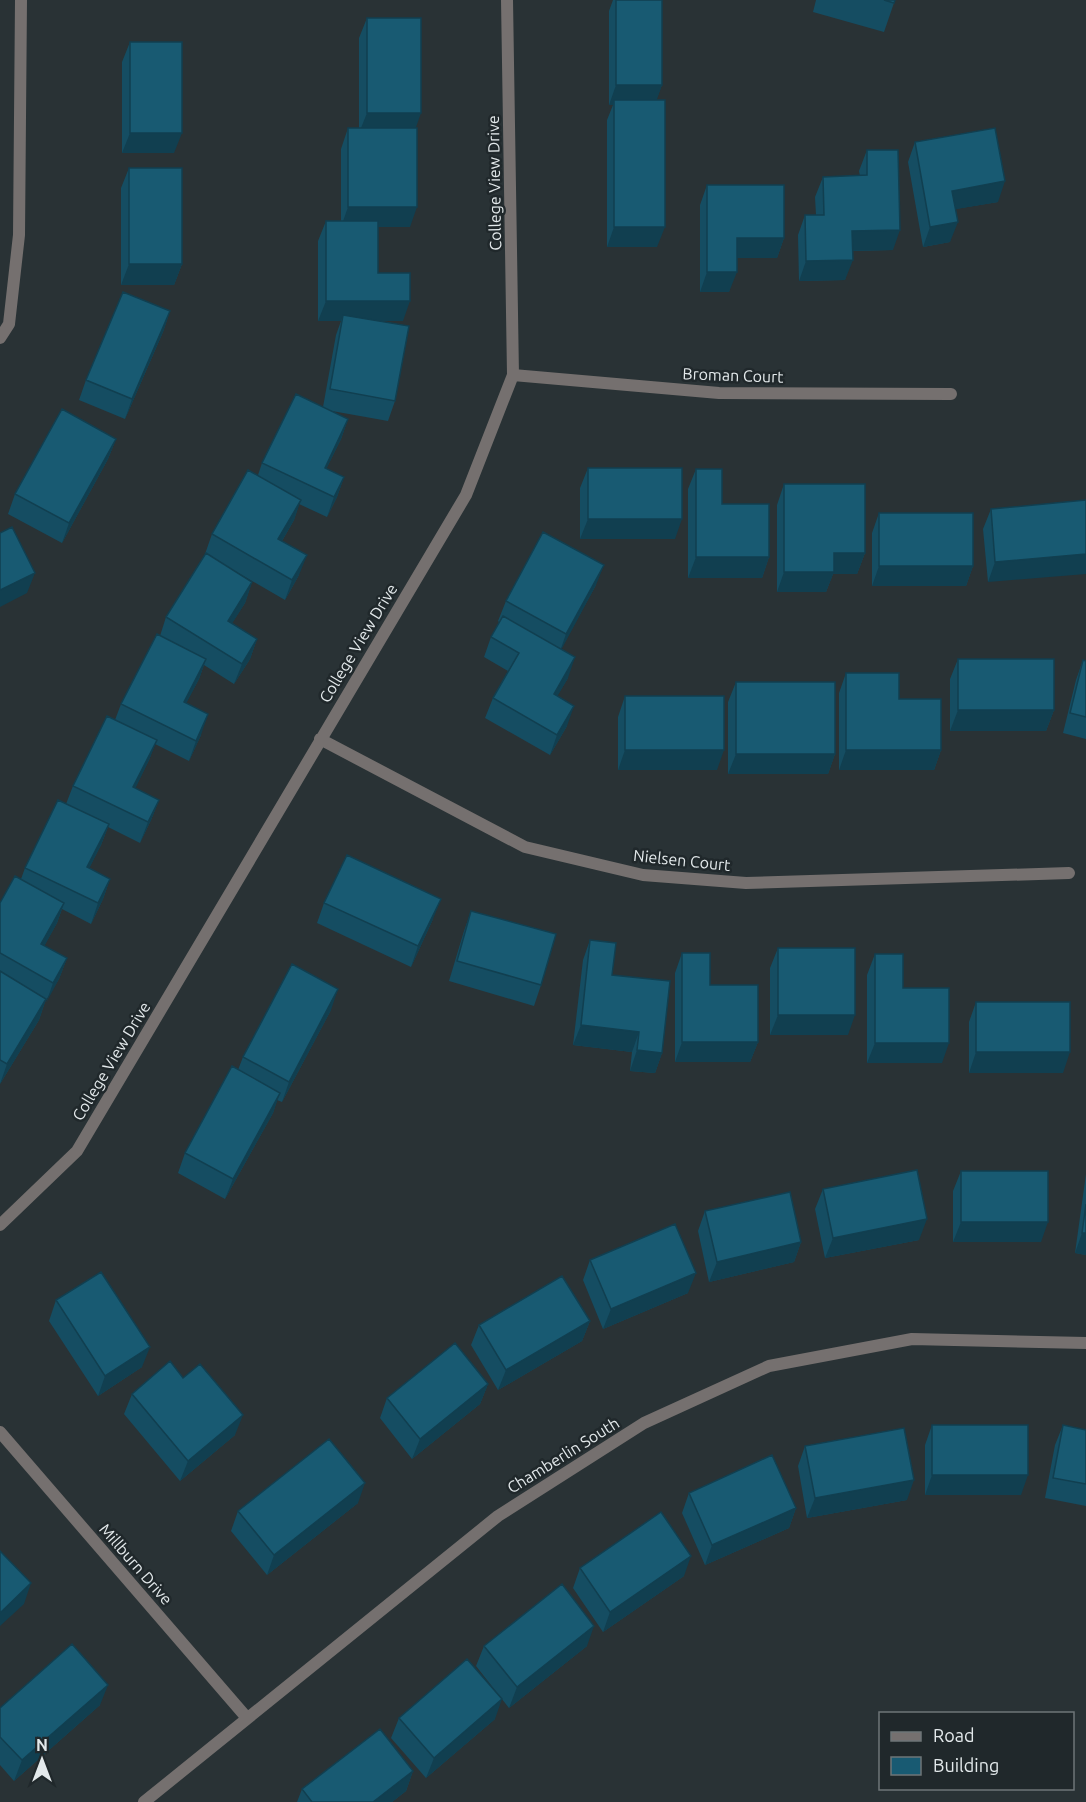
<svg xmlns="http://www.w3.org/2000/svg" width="1086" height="1802" font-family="Ubuntu,sans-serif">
  <rect width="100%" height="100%" fill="#293235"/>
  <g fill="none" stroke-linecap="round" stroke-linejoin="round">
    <path stroke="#75706f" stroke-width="12" d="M0,338L9,324L19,235L21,0
      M513,375L719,393L951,394
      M320,739L525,847L643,875L746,883L1069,873
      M0,1225L77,1151L466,495L513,375L507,0
      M0,1432L247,1718
      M144,1802L498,1516L644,1423L769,1366L912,1339L1086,1343"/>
  </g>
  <path fill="#154d62" d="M613,0H662V85L656,100L657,247H607V120L613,105H609V11Z
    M816,0H895L884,32L813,12Z
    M367,18L415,128L410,227H378V273L403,321H378L395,401L388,421L332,411L348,419L341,439L326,469L344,477L337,497L327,517L299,504L294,520L282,541L299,575L285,600L233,570L252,582L245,603L232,623L257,639L250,659L234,684L204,665L199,679L186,703L201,735L189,761L155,744L149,760L135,788L159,800L151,820L140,843L108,827L101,845L89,868L110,879L103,899L91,924L62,909L57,923L44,946L67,958L59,979L45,1002L39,1020L0,1084V903L21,879L25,868L66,804L73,786L115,720L121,704L160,636L166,617L206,555L205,554L212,534L258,475L262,463L323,407L336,335L341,321H318V241L326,221H341V149L348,128H359V38Z
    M130,42L174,153H122V62Z
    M915,142L998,202L955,209L950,242L923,247L908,162Z
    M867,150L893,250L852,251L845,280L799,281L798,235L805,215H816L815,197L823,177L860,176L859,171Z
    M129,168L182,264L174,285H121V188Z
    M707,185L784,238L777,258H737L729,292H700V205Z
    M170,311L163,332L125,419L79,400L86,380Z
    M116,439L108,459L62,543L8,514L15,494Z
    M588,468L675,539H580V488Z
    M696,469L722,504L769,557L762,578H688V489Z
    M784,484L865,553L857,574H833L826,592H777V505Z
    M1086,500L988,582L983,529L991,509Z
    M879,513L973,566L966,586H872V533Z
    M596,585L561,649L568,678L557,696L567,726L550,755L485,718L493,698L508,671L484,657L491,637L499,622L498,621L506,601Z
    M958,659L1054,710L1046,731H950V679Z
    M1083,660L1086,661V739L1063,733L1076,680Z
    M846,673L899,699L941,750L934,770H839V693Z
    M736,682L835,754L828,774H728V702Z
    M625,696L717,770H618V717Z
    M324,903L433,919L411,967L317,923Z
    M471,911L541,985L534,1006L449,981L464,931Z
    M590,940L662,1053L655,1073L630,1071L632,1052L573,1045L583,960Z
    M778,948L848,1035H770V968Z
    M682,953L758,1042L750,1062H675V973Z
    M875,954L903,988L942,1063H867V975Z
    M976,1002L1063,1073H969V1022Z
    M331,1010L282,1102L277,1100L273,1113L225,1199L178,1173L185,1153L238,1070L243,1057Z
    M961,1171L1041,1242H953V1191Z
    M1086,1174V1255L1075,1253Z
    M823,1189L919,1240L825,1258L815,1209Z
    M705,1211L801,1242L794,1262L709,1282L698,1231Z
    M590,1260L688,1293L603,1329L583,1280Z
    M56,1300L142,1367L98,1396L49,1321Z
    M590,1321L582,1341L498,1390L471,1345L479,1325Z
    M183,1378L235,1435L180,1481L124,1414L132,1394Z
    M488,1384L480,1404L412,1459L380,1418L387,1398Z
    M932,1425L1021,1495H925V1445Z
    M1063,1425L1086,1430V1506L1045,1498L1055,1445Z
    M805,1446L907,1500L807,1518L798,1466Z
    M689,1493L796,1508L789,1528L705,1565L682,1513Z
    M358,1503L267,1575L231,1531L238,1511Z
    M580,1568L684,1576L603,1632L573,1588Z
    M484,1646H587L509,1708L476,1666Z
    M100,1705L14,1781L0,1765V1708Z
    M399,1718L495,1719L426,1778L391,1738Z
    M413,1771L406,1791L392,1802H297L302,1789Z"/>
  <path fill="#113f50" d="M616,85H662L655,105L614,100L613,105H609Z
    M367,113H421L414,133H359Z
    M130,133H182L174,153H122Z
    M1005,181L998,202L945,211L952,191Z
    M348,207H417L410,227H341Z
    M958,222L950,242L923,247L930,227Z
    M614,227H665L657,247H607Z
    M900,230L893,250L845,251L852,231Z
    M737,238H784L777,258H729Z
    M853,260L845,280L799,281L806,261Z
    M129,264H182L174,285H121Z
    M707,272H737L729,292H700Z
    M326,301H410L403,321H342L343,315L341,321H318Z
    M170,311L163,332L125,419L132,399Z
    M348,419L341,439L317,488L325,468Z
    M116,439L108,459L62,543L69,523Z
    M344,477L337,497L327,517L334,497Z
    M301,500L294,520L271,560L278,539Z
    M588,519H682L675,539H580Z
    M834,553H865L857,574H833L826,592H777L784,572Z
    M1086,554V574L988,582L995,562Z
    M307,555L299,575L285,600L292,580Z
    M696,557H769L762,578H688Z
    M604,565L596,585L559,654L566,634Z
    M879,566H973L966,586H872Z
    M35,573L27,593L0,607V590Z
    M252,582L245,603L221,641L228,621Z
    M257,639L250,659L234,684L242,664Z
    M575,657L568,678L547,714L554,694Z
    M206,659L199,679L176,723L184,702Z
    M574,706L567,726L550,755L557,735Z
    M958,710H1054L1046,731H950Z
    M208,714L201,735L189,761L196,741Z
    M157,740L149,760L126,808L133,787Z
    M625,750H724L717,770H618Z
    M846,750H941L934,770H839Z
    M736,754H835L828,774H728Z
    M159,800L151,820L140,843L148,822Z
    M109,824L101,845L80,887L87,867Z
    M110,879L103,899L91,924L98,903Z
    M441,899L433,919L411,967L418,946Z
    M64,903L57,923L34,965L41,944Z
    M67,958L59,979L46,1003L53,983Z
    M338,989L331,1010L282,1102L289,1082Z
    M46,999L39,1020L0,1084L7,1064Z
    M778,1015H855L848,1035H770Z
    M581,1025L639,1032L632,1052L573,1045Z
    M682,1042H758L750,1062H675Z
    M875,1043H949L942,1063H867Z
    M637,1050L662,1053L655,1073L630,1071Z
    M976,1052H1070L1063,1073H969Z
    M280,1093L273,1113L225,1199L233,1179Z
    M927,1219L919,1240L825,1258L833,1238Z
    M961,1222H1048L1041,1242H953Z
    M1082,1233H1086V1255L1075,1253Z
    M801,1242L794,1262L709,1282L717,1262Z
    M696,1273L688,1293L603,1329L611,1309Z
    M590,1321L582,1341L498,1390L506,1370Z
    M150,1347L142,1367L98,1396L105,1376Z
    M488,1384L480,1404L412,1459L420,1439Z
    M243,1415L235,1435L180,1481L188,1461Z
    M932,1475H1028L1021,1495H925Z
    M914,1480L907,1500L807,1518L815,1498Z
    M365,1483L358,1503L267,1575L274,1555Z
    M796,1508L789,1528L705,1565L712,1545Z
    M691,1556L684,1576L603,1632L610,1612Z
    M31,1583L24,1604L0,1626V1613Z
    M594,1626L587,1646L509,1708L517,1687Z
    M108,1685L100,1705L14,1781L22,1760Z
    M502,1699L495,1719L426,1778L434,1758Z
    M413,1771L406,1791L392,1802H373Z"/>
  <path fill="#185a72" stroke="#113f50" stroke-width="1.5" d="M616,0H662V85H616Z
    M884,0H895L894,3Z
    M367,18H421V113H367Z
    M130,42H182V133H130Z
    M614,100H665V227H614Z
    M348,128H417V207H348Z
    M995,128L1005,181L952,191L958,222L930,227L915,142Z
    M867,150H898L900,230L852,231L853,260L806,261L805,215H824L823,177L867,175Z
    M129,168H182V264H129Z
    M707,185H784V238H737V272H707Z
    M326,221H378V273H410V301H326Z
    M123,292L170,311L132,399L86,380Z
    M343,315L409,326L395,401L330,389Z
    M296,394L348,419L325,468L344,477L334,497L262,463Z
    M62,409L116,439L69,523L15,494Z
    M588,468H682V519H588Z
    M696,469H722V504H769V557H696Z
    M248,470L301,500L278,539L307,555L292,580L212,534Z
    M784,484H865V553H834V572H784Z
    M1086,500V554L995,562L991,509Z
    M879,513H973V566H879Z
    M12,527L35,573L0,590V533Z
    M543,532L604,565L566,634L506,601Z
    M206,553L252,582L228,621L257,639L242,664L166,617Z
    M503,616L575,657L554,694L574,706L557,735L493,698L519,653L491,637Z
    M157,634L206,659L184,702L208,714L196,741L121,704Z
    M958,659H1054V710H958Z
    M1083,660L1086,661V717L1070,713Z
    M846,673H899V699H941V750H846Z
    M736,682H835V754H736Z
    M625,696H724V750H625Z
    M107,716L157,740L133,787L159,800L148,822L73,786Z
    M58,800L109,824L87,867L110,879L98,903L25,868Z
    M347,855L441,899L418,946L324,903Z
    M15,876L64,903L41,944L67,958L53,983L0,953V903Z
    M471,911L556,934L541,985L457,961Z
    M590,940L616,943L612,975L670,981L662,1053L637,1050L639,1032L581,1025Z
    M778,948H855V1015H778Z
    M682,953H710V985H758V1042H682Z
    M875,954H903V988H949V1043H875Z
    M292,964L338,989L289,1082L243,1057Z
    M0,971L46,999L7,1064L0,1060Z
    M976,1002H1070V1052H976Z
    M232,1066L280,1093L233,1179L185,1153Z
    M917,1170L927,1219L833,1238L823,1189Z
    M961,1171H1048V1222H961Z
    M790,1192L801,1242L717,1262L705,1211Z
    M1086,1204V1233H1082Z
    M675,1224L696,1273L611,1309L590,1260Z
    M101,1272L150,1347L105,1376L56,1300Z
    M562,1276L590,1321L506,1370L479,1325Z
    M455,1343L488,1384L420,1439L387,1398Z
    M170,1361L183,1378L200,1364L243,1415L188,1461L132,1394Z
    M932,1425H1028V1475H932Z
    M1063,1425L1086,1430V1484L1053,1478Z
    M904,1428L914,1480L815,1498L805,1446Z
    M329,1439L365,1483L274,1555L238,1511Z
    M772,1455L796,1508L712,1545L689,1493Z
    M661,1512L691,1556L610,1612L580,1568Z
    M0,1551L31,1583L0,1613Z
    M562,1584L594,1626L517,1687L484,1646Z
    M72,1644L108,1685L22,1760L0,1737V1708Z
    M467,1659L502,1699L434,1758L399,1718Z
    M380,1729L413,1771L373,1802H312L302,1789Z"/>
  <g text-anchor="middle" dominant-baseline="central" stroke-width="5" stroke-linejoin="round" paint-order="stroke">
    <g font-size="16" fill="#e3e9eb" stroke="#20282b">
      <text transform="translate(494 183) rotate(-91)">College View Drive</text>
      <text transform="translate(733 375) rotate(2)">Broman Court</text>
      <text transform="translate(358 643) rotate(-59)">College View Drive</text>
      <text transform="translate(682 860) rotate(6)">Nielsen Court</text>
      <text transform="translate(111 1061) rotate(-59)">College View Drive</text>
      <text transform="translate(563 1455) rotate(-32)">Chamberlin South</text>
      <text transform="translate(136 1564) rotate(49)">Millburn Drive</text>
    </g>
  </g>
  <rect x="879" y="1712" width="195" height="78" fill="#20282b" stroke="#6e7578" stroke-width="1.5"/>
  <rect x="891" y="1732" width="30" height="9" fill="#75706f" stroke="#6e7578" stroke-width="1.5"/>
  <text x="933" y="1742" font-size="18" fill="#e3e9eb">Road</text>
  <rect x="891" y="1757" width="30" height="18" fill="#185a72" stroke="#6e7578" stroke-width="1.5"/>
  <text x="933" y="1772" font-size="18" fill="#e3e9eb">Building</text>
  <g transform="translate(42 1760)" stroke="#20282b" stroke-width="4.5" paint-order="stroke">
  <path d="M0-4.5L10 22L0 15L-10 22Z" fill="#e3e9eb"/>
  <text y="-9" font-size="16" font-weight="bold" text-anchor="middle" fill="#e3e9eb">N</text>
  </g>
</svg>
